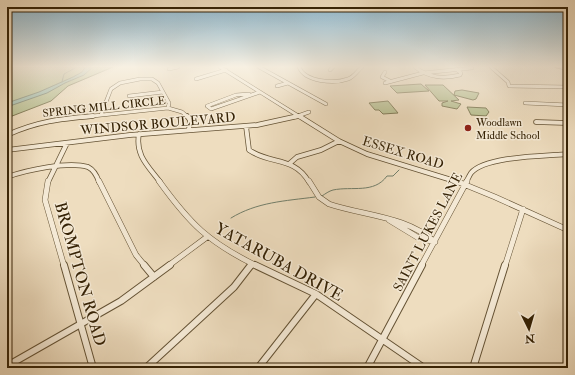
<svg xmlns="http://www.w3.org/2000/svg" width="575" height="375" font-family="'IM FELL Double Pica',serif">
  <rect width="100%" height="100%" fill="#eeddbf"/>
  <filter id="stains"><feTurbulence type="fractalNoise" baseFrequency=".005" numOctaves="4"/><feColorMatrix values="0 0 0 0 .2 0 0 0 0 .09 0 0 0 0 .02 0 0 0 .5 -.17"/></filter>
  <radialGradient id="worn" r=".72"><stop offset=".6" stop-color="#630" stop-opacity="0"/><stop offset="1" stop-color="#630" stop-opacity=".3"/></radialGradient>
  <path fill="#b9c192" stroke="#78724c" d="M7,67H113L68,86L51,101L7,118Z
    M421,84L429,91L397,93L390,86Z
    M425,85H443L459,100L451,101L461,104L457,109L442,106V103L448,101H439Z
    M462,90L479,93L476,99L473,100L454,95L455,91Z
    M388,101L398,113L383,114L379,110H375L369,103Z
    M467,107L486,108L489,112L486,116L471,115Z"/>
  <path fill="#9abcae" stroke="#727f6b" d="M85,67H93L84,75L65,83L47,93L7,107V103L39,92L73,77L82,72Z"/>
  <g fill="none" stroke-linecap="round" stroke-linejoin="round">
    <path stroke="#727f6b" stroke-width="1" d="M62,82L64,74L77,67
      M322,196C325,194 329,191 333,190C352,186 374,194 387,176H393L399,170
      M231,218C257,202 285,201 315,197"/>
    <defs>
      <path id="minor-far3" d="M220,67L300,117
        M259,67L326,104
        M299,67C305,82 334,84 348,79C354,77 357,71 362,67
        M415,67C429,78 443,79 460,75L461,73L456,69
        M491,67L508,82L509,86L568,87
        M169,69L178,67
        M330,70L333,67
        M385,72L382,77L390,81
        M196,79L226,70
        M385,83L423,73L472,68
        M277,86L288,83
        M249,94L236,95L207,106L211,109L260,92
        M129,96L163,92
        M525,103L568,105
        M101,115L111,89L120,83L140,79H152L158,83L169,103L168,108
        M83,117L168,108L182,112L188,117
        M295,117L309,112"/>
      <path id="minor-far2" d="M187,116L190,120L189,130
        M299,116L339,141L367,154L458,182
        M536,122L568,123
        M246,126L249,150C271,165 294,156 309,182
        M139,134C135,155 148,166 160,182
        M7,135C38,121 60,119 93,116
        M7,150L130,135L257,125L298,116
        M289,164L297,157L321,150L339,141
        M7,177C27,170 68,161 88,167C94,170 97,176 99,182
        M48,182L67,143
        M466,182C468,179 469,176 471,173C485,156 546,156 568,154"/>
      <path id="minor-far1" d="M48,181L45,200L64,266
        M99,181L136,255L145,266
        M159,181C190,224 208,242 257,266
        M309,181L319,197L329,204C365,216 406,216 435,242
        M456,181L495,197L568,230
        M389,220L417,237L435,242
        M168,266L207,237
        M251,266L252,264
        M421,266L467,181
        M505,266L523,209"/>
      <path id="minor" d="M64,265L93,368
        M144,265L154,277
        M255,265L316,294L424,368
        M7,366L121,301L170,265
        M146,368L234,287L251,265
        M258,368L316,294
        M367,368L422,265
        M473,368L505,265"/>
      <path id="major" d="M555,67L568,68V70Z"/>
    </defs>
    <use href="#minor-far3" stroke="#645234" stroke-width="4"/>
    <use href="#minor-far2" stroke="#645234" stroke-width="5.5"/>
    <use href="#minor-far1" stroke="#645234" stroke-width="6"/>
    <use href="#minor" stroke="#645234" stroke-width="8"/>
    <use href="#major" stroke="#362306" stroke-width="2"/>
    <use href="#minor-far3" stroke="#f4e9d5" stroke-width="3"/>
    <use href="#minor-far2" stroke="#f4e9d5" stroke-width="4"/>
    <use href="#minor-far1" stroke="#f4e9d5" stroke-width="5"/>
    <use href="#minor" stroke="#f4e9d5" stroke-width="6"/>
    <use href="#major" fill="#eeddbf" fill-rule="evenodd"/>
  </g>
  <linearGradient id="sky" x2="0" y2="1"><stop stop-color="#89b7d1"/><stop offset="0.56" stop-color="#f7f0e2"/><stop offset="1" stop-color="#f7f0e2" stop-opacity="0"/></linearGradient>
  <rect width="575" height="119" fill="url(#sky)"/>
  <circle fill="#8f2418" stroke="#f4e9d5" stroke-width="1.5" cx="468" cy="128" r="4"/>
  <g text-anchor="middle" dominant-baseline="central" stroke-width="3" stroke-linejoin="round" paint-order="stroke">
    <g font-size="11" fill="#362306" stroke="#f4e9d5">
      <text transform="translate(104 107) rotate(-6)">SPRING MILL CIRCLE</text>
    </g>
    <g font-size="11" fill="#362306" stroke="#f4e9d5" text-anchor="start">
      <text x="476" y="122">Woodlawn<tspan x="476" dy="13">Middle School</tspan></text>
    </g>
    <g font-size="13" fill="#362306" stroke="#f4e9d5">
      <text transform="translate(158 124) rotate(-5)">WINDSOR BOULEVARD</text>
      <text transform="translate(403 153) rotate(17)">ESSEX ROAD</text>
      <text transform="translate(428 232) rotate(-62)">SAINT LUKES LANE</text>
    </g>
    <g font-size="16" fill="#362306" stroke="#f4e9d5">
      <text transform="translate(279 262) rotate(29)">YATARUBA DRIVE</text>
      <text transform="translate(80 274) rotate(74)">BROMPTON ROAD</text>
    </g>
  </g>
  <rect width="575" height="375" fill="none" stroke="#eeddbf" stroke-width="24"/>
  <rect x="8" y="8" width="559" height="359" fill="none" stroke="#362306" stroke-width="2"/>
  <rect x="12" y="12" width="551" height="351" fill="none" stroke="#362306"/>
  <g transform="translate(529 329) rotate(175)" stroke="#f4e9d5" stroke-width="3" paint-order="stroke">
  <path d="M0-3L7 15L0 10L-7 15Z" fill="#362306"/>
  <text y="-6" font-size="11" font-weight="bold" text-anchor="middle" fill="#362306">N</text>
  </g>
  <rect width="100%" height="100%" filter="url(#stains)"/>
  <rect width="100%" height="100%" fill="url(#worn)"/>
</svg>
